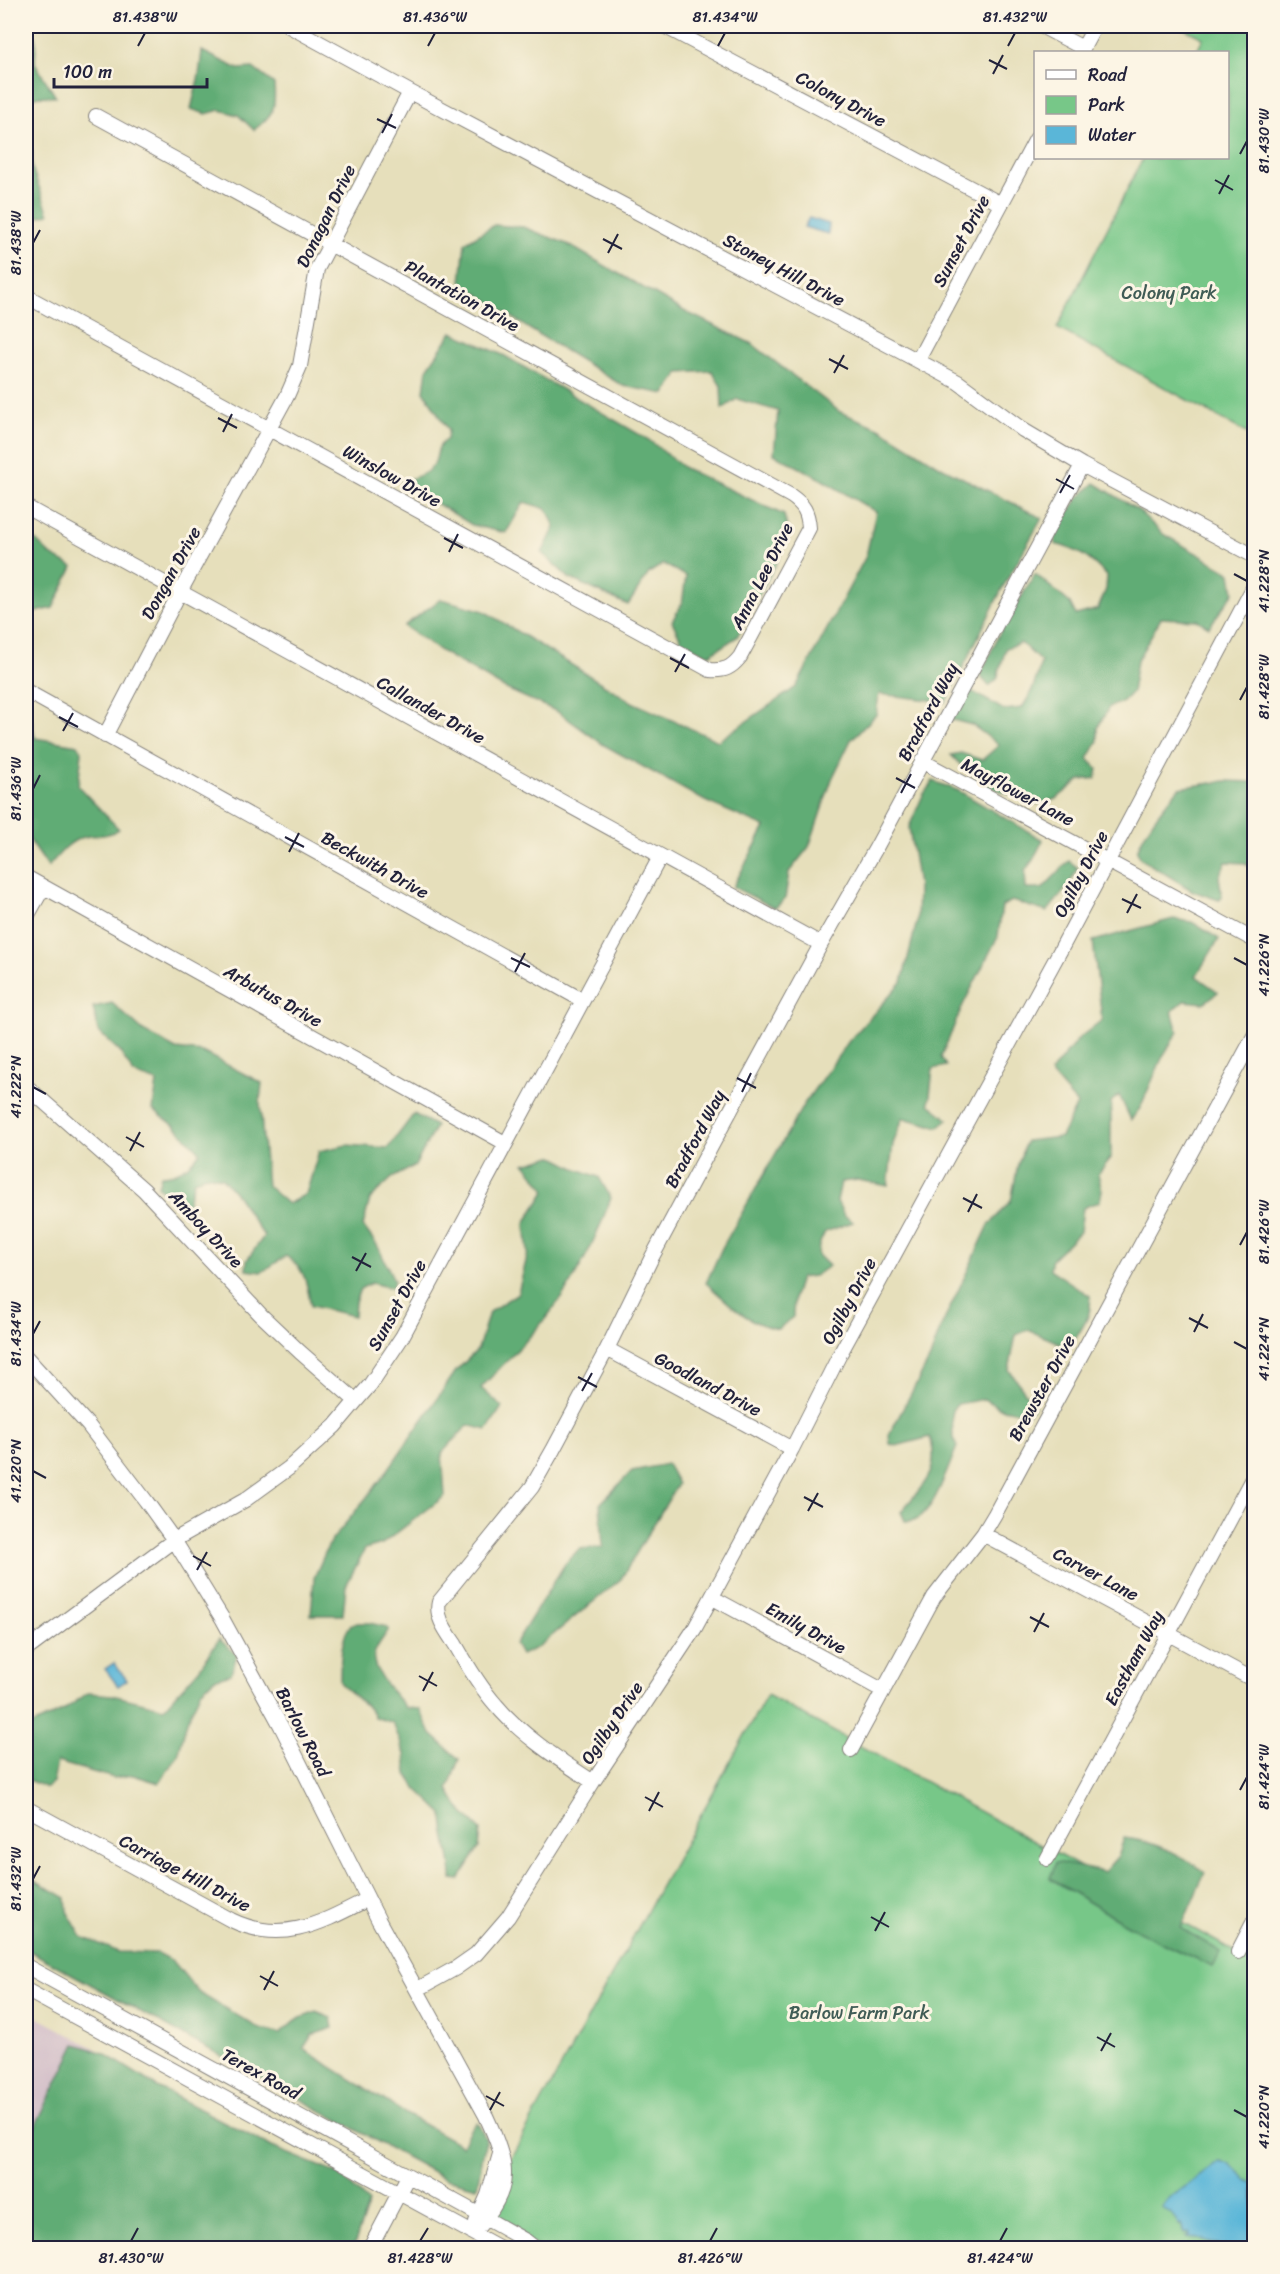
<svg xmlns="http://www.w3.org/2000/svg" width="1280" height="2274" font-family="Sriracha,sans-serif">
  <rect width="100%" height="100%" fill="#fcf5e5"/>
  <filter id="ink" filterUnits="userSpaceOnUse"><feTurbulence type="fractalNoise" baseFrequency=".0167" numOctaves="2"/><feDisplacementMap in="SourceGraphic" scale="12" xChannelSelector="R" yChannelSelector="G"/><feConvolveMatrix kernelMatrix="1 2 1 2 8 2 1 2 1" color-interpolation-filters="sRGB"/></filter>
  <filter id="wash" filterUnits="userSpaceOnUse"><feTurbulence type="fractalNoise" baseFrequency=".008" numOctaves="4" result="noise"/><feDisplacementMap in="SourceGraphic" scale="24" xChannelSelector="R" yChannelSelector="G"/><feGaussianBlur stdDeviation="1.35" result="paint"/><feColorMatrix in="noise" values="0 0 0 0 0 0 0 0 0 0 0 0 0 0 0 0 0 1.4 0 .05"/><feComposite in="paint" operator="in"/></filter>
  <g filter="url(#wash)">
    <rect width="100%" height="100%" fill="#e6dfbb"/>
    <path fill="#d2bdc8" d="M26,2011L104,2053L26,2200Z"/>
    <path fill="#77c788" stroke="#4c7462" stroke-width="1.5" d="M1179,26H1254V437L1057,328L1143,158H1228V52H1196L1203,38Z
      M767,1695L1254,1962V2248H540L487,2219L504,2170Z"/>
    <path fill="#61ac74" stroke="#426758" stroke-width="1.5" d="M26,26H33L36,44L35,63L56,97L39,96L26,101Z
      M202,51L238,69L253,68L274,84C276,110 274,114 254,130L238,115L220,110L206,114L191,109L199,75Z
      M26,148L32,151V168L49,214L31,219L26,209Z
      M494,225L523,227L567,244L684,311L752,344L840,412L879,428L943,468L1042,518L1003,587L946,702L879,694L876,715L851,740L832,779L809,847L789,872L785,899L775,908L733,887L765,827L705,801L604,745L558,712L504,688L442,652L404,626L441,599L484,611L632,702L718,741L796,687L866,556L876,512L821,479L774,454L778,411L737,399L722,409L721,386L712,371L679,373L665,394L623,386L528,328L461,282L465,243Z
      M452,332L505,356L649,440L684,468L784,515L789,535L777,562L737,637L709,655L682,642L672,621L682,604L686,576L663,564L649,573L628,605L569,578L542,553L555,527L547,509L524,502L506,533L472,525L400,481C411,479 428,475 434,464C440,452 434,448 447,439L448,430L424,391L427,369Z
      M1095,483L1138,510L1163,534L1231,573L1234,592L1209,627L1197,620L1161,618L1137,661L1132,692L1122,702L1109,707L1098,728V741L1088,759L1098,769L1096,778L1080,780L1056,799L1038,804L987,786L962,766L951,755L961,753L982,760L999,745L972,725L949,719L968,689L1004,710L1022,708C1032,693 1037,680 1041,662L1021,643L1006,648L997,679L989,686L980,676L999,634L1035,574L1070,603L1076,615L1098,609L1106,589L1107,576C1090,558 1079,550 1055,544L1054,533L1079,497Z
      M26,531L52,556L73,567L53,608L32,613L26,610Z
      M26,716L31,718L35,738L78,745L82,752L78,786L119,829C104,839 96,833 81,838C68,842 57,857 48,867L26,835Z
      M933,781L959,791L1043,840L1033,860L1025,871L1026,889H1042L1069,861L1078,868L1068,886L1047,912L1012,901L1002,906L998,936L962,1007L941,1057L946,1066L933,1069L929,1104L948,1119L938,1127L903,1118L893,1144L888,1186L858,1180L841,1182L837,1201L844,1215L853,1222L825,1232L819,1245L818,1255L829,1266L814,1276L800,1278L794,1297L793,1317L778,1329C747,1324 729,1303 706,1283L722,1248L804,1104L849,1041L902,982L917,921L918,886L909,827L923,795Z
      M1225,781L1254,782V870L1245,863L1226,862L1219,877L1222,896L1219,900L1193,891L1141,859L1137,851C1146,826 1163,808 1179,788Z
      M1173,919L1192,922L1219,939L1196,976L1218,992L1204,1003L1184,1001L1172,1011L1178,1032L1163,1056L1140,1108L1131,1120L1119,1095L1111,1102V1158L1098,1174L1102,1190L1100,1201L1083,1208L1080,1232L1052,1259L1050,1269L1090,1296C1093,1317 1080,1331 1069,1347L1028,1330L1016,1335L1009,1370L1035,1406L1028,1413L1002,1409L984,1399L958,1404L952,1410L953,1438L957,1447C949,1465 934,1514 914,1520C911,1521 908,1521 905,1521L901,1512C922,1485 941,1474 930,1437L896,1446L890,1444L889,1435L930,1358L941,1327L989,1225L1011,1201L1018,1164L1026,1141L1061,1137L1077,1104L1050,1073L1079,1038L1102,1020L1093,941Z
      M112,1003L143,1031L176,1049L202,1052L262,1083L260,1103L267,1186L288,1204L306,1194L319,1151L347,1145L388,1148L414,1114L436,1126L415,1166L392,1178L370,1199L363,1226L377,1245L394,1280L392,1288L371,1283L360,1289L355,1302L354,1316L311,1306C306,1282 307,1271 286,1256L262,1272L246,1270L247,1260L264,1236L235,1193L222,1178L205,1175L194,1181L186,1208L158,1187L161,1175C178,1175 190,1166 200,1152L175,1126L153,1110L157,1082L134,1074L120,1052L98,1031L93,1007Z
      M552,1156L575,1168L599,1177L611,1198C597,1237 578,1276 553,1309C531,1338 505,1362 481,1388L502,1407L487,1430L468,1425L442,1453L445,1496L382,1544L365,1549L346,1586L343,1615H311L314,1578L329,1544L383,1477L456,1371L478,1349L489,1312L518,1293L528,1253L525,1223L546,1190L525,1164Z
      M667,1464L678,1484L621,1579L538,1647L521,1655L515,1644L565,1564L579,1549L603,1547L600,1504L632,1471Z
      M369,1623L383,1626L389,1629C384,1638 376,1645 374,1655C371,1671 396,1696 406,1708L420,1709L431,1734L459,1759L448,1789L459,1808L481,1830L479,1848L459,1880L452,1879C452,1857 443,1837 443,1814L417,1789L407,1774L405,1754L393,1723L374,1717C367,1701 350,1696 340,1682C340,1669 340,1628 354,1624C358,1622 365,1623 369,1623Z
      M219,1639L237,1655L231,1674L214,1679L201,1691L187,1721L178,1755L159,1783L133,1775L114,1778L57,1762L53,1783L46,1788L26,1779V1728L62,1711L88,1693L112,1695L164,1708L200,1668Z
      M1124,1838C1154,1841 1181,1854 1205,1872L1181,1928L1221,1952L1213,1966C1155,1943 1103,1911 1050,1878L1056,1862L1104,1872L1118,1856Z
      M26,1875L66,1898L67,1911L82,1937L119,1952L158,1953L173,1961L199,1993L260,2029L280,2034L296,2020L316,2012L331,2018L333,2028L312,2035L303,2049L406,2114L462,2146L469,2131L477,2122L486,2139L477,2187L446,2179L26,1949Z
      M76,2044L104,2053L156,2086L272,2147L339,2174L369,2203L353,2248H26V2145Z"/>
    <path fill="#5ab6d8" stroke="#3e6c8a" stroke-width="1.5" d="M809,218L829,224L828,234L804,227Z
      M114,1663L127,1680L118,1686L105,1669Z
      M1219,2162L1230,2164L1246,2180L1254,2183V2248H1230L1197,2238L1185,2237L1190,2235L1189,2232L1184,2233L1181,2224L1179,2225L1174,2216L1162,2207L1167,2200Z"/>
  </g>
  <g filter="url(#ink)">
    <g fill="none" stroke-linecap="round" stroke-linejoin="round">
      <defs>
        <path id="minor" d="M289,26L410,92L958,382L1023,430L1082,465L1254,556
          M664,26L1001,204
          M1041,26L1083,48
          M1081,52L1095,26
          M26,296L710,670C725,671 731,668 740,657L809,528C808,512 804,505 791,496L96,116
          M918,360L1036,139
          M26,507L821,944
          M26,691L582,1000
          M105,736L180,592L287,396L300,366L317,269L410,92
          M922,761L1254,940
          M26,877L505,1143
          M26,918L43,888
          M26,1086L144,1190L261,1315L300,1352L356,1401
          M607,1349L792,1449
          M26,1357L88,1425L146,1501L174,1540L222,1618L281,1726L379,1921L486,2116C493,2131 505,2158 504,2175C504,2197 487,2218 473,2233
          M983,1534L1254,1680
          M713,1598L882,1690
          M26,1650L174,1540L245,1500L289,1468L335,1426L356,1401L370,1385L402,1337L660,857
          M851,1750L934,1597L983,1534L995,1514L1254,1036
          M593,1782C560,1760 522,1736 496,1705C480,1687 467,1665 455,1644C447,1632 435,1617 439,1602L532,1487L553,1450L607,1349L652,1257L720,1130L821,944L876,848L1082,465
          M26,1808L231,1920C283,1945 321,1923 368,1899
          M1047,1859L1254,1475
          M1238,1952L1254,1921
          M26,1966L478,2214L526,2241L535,2248
          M418,1989L456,1968L476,1954L508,1917L593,1782L695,1628L792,1449L840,1354L1060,951L1254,586
          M26,1990L500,2248
          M476,2222L488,2195L500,2154
          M370,2248L408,2176"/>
      </defs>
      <use href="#minor" stroke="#84807b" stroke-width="16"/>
      <use href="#minor" stroke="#fff" stroke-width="14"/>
    </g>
  </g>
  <path fill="none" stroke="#22223b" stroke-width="2" d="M138,46L145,33M428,46L435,33M718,46L725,33M1008,46L1015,33M989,60L1007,69M993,74L1003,55M377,119L396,128M382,133L392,114M1240,154L1247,141M1215,180L1233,190M1219,194L1229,175M603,239L622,249M33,243L40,230M608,253L618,234M829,359L848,369M834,373L844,355M218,418L237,428M223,432L232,414M1056,479L1074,489M1060,493L1070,475M444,538L463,548M449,552L458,534M1234,574L1247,581M670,658L689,668M675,672L685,654M1240,700L1247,687M59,717L78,727M63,731L73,713M896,778L915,788M33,789L40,775M901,793L911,774M285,837L304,847M289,852L299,833M1122,899L1141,908M1127,913L1137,894M511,958L530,967M1234,958L1247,965M515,972L525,953M737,1078L756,1088M33,1087L46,1094M742,1092L751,1073M126,1137L144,1147M130,1151L140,1132M963,1198L982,1208M968,1212L977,1194M1240,1245L1247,1232M352,1257L371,1267M356,1271L366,1253M1189,1318L1208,1328M1194,1332L1203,1314M33,1334L40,1321M1234,1342L1247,1349M578,1377L597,1387M582,1391L592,1373M33,1471L46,1478M804,1497L823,1507M808,1511L818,1493M193,1556L211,1566M197,1570L207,1552M1030,1617L1049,1627M1034,1632L1044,1613M419,1676L437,1686M423,1691L433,1672M1240,1790L1247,1777M645,1797L663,1807M649,1811L659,1792M33,1879L40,1866M871,1917L889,1927M875,1931L885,1912M260,1976L278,1986M264,1990L274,1971M1097,2037L1115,2047M1101,2051L1111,2033M486,2096L504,2106M490,2110L500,2092M1234,2110L1247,2117M131,2241L138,2228M420,2241L428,2228M710,2241L717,2228M1000,2241L1007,2228"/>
  <g text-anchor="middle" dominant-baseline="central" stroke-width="6" stroke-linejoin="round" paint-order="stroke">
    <g font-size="18" fill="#22223b" stroke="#fcf5e5">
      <text transform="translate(841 99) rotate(28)">Colony Drive</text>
      <text transform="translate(326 216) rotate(-64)">Donagan Drive</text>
      <text transform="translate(961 241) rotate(-62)">Sunset Drive</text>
      <text transform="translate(784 270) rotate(28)">Stoney Hill Drive</text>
      <text transform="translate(462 296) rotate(29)">Plantation Drive</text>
      <text transform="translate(392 476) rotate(29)">Winslow Drive</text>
      <text transform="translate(171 573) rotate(-61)">Dongan Drive</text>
      <text transform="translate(762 576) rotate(-63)">Anna Lee Drive</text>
      <text transform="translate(431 710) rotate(29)">Callander Drive</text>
      <text transform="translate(928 712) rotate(-62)">Bradford Way</text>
      <text transform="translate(1018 792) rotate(28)">Mayflower Lane</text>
      <text transform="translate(375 865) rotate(29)">Beckwith Drive</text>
      <text transform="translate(1081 874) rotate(-62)">Ogilby Drive</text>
      <text transform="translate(273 996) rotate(29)">Arbutus Drive</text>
      <text transform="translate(695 1139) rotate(-62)">Bradford Way</text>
      <text transform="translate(206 1229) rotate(47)">Amboy Drive</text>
      <text transform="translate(849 1301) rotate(-62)">Ogilby Drive</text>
      <text transform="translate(397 1305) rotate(-61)">Sunset Drive</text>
      <text transform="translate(708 1384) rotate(28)">Goodland Drive</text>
      <text transform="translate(1042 1388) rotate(-61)">Brewster Drive</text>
      <text transform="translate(1096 1574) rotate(28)">Carver Lane</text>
      <text transform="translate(806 1628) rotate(29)">Emily Drive</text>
      <text transform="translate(1134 1658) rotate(-62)">Eastham Way</text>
      <text transform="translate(612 1723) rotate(-56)">Ogilby Drive</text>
      <text transform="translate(303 1732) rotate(63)">Barlow Road</text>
      <text transform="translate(185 1873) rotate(28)">Carriage Hill Drive</text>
      <text transform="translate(261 2074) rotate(29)">Terex Road</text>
    </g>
    <g font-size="18" fill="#405c56" stroke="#fcf5e5">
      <text x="1169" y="293">Colony Park</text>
      <text x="859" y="2013">Barlow Farm Park</text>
    </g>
  </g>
  <rect width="1280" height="2274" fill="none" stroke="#fcf5e5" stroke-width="66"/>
  <rect x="1034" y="51" width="195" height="108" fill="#fcf5e5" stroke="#a5a1a1" stroke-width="1.5"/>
  <rect x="1046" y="70" width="30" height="9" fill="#ffffff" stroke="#a5a1a1" stroke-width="1.5"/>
  <text x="1088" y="81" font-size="18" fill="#22223b">Road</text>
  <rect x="1046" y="96" width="30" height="18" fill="#77c788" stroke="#a5a1a1" stroke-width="1.5"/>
  <text x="1088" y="111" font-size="18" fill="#22223b">Park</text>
  <rect x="1046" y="126" width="30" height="18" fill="#5ab6d8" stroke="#a5a1a1" stroke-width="1.5"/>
  <text x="1088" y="141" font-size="18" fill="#22223b">Water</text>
  <path d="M54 78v9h153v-9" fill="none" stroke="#22223b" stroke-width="3"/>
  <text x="63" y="78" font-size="18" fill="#22223b" stroke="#fcf5e5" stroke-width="4.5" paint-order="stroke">100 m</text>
  <rect x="33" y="33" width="1214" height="2208" fill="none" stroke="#22223b" stroke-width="2"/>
  <g font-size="15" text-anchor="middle" fill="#22223b">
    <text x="145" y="22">81.438°W</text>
    <text x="435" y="22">81.436°W</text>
    <text x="725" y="22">81.434°W</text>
    <text x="1015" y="22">81.432°W</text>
    <text transform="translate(1264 141) rotate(-90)" y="5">81.430°W</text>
    <text transform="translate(16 243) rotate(-90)" y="5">81.438°W</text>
    <text transform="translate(1264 581) rotate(-90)" y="5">41.228°N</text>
    <text transform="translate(1264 687) rotate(-90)" y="5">81.428°W</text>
    <text transform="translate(16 789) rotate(-90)" y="5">81.436°W</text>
    <text transform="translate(1264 965) rotate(-90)" y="5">41.226°N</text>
    <text transform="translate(16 1087) rotate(-90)" y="5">41.222°N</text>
    <text transform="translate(1264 1232) rotate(-90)" y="5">81.426°W</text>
    <text transform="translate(16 1334) rotate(-90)" y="5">81.434°W</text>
    <text transform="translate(1264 1349) rotate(-90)" y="5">41.224°N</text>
    <text transform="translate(16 1471) rotate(-90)" y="5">41.220°N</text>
    <text transform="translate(1264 1777) rotate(-90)" y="5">81.424°W</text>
    <text transform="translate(16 1879) rotate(-90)" y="5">81.432°W</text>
    <text transform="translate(1264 2117) rotate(-90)" y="5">41.220°N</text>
    <text x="131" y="2263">81.430°W</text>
    <text x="420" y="2263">81.428°W</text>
    <text x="710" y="2263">81.426°W</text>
    <text x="1000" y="2263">81.424°W</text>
  </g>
</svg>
